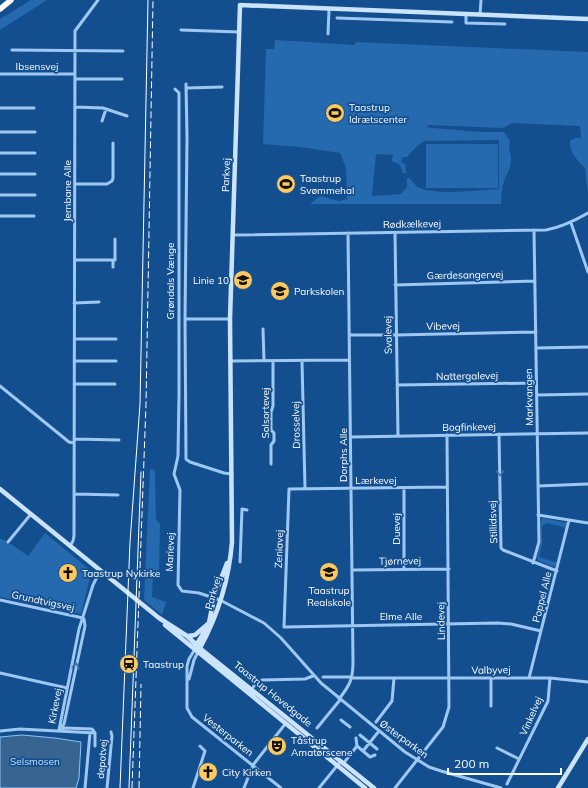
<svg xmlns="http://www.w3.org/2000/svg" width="588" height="788" font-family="Mulish,sans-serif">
  <rect width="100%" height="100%" fill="#134f8f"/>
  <path fill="#2569ae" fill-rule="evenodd" d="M31,0H47L0,30V19Z
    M275,40L355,45V42L588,52V195L585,168C578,162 569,151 570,141L575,138H581L580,126L512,123L503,128L428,125L427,127L432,128L482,132H504L510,141C507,152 512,152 511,160C511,167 508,172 505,178C502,187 501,195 501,204H310L320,196L339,201L347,199L346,168L340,153L300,147L263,144L266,49H274ZM499,140V189C481,190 432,196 418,187C415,185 412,181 409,178H407V187L401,194L372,196L376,154L393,155L392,161L400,165L403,173H406L405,164L401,162L403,157H407L418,145L425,141Z
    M426,144H498V188H426Z
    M150,469L155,470L156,520L160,524L159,571H153L152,597L166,602L162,615L144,600Z
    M543,518L567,523L565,530L564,527L546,523L542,526V545L539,557L555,562L557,561L555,567L539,561L537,558L541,544V521Z
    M45,533L90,570L88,576L90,578L81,614L0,597V539L5,540L7,543L11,544L28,556Z"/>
  <path fill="#386492" stroke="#90c3f4" d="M22,735L55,738L81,742L79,778L76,788H0V737Z"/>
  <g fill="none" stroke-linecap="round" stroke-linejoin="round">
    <path stroke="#9ec7f1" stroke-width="3" d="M466,14V23L505,24
      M480,15L481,0
      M337,18L452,22
      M181,30L239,32
      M328,34L329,10
      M12,50L123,51
      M0,74H75
      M75,79H122
      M186,84L187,137L185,319L186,459L190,462L224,473L232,474
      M187,88L222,87
      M175,89L179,93V395L178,456L174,474L180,490L178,585L182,591L199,593L220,600L264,623L281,638L321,683L405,752L429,767L441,771L501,788
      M75,107L103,108L127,116
      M0,108H34
      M102,121L106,109
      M0,132H35
      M0,153H35
      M0,174H35
      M75,184H107L112,181L113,178V143
      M0,195H35
      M0,216H34
      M571,223L588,272
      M395,233L398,436
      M233,235L546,230C562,227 574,221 588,213
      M75,260H115V239
      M113,260V267
      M395,285L535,281
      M74,303L99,302
      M185,319H230
      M263,329L264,361
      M350,335H396L536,332
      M75,339H116
      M536,348L588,347
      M74,361H116
      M230,361L349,360
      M302,361L305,488
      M74,384H115
      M397,385L536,383
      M0,386L69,442L74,443
      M537,395L588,394
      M499,434L501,548L503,550L557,571
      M351,437L588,433
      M74,439L119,440
      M271,464V445L274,441V433L271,430V412L273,406V361
      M538,486L588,484
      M447,487L289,489L284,627L498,623L511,624L541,631
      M404,488V569
      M74,494L118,495
      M538,515L588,523
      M8,542L31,514
      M70,546L73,541L74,536L75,31L98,0
      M240,562L242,509L247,510
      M533,563L539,542L534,230
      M352,570L449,569
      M0,600L83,618
      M195,649L189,659L187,666V708L192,717L281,788
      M0,673L67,688
      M323,677H352
      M352,678H550L588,682
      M529,678L569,520
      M189,679L194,660L198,652
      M252,689L256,683L262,680L305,679L313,676
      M339,699C350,685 353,679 353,662L348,233
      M491,706V678
      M341,720L350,727
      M376,722L392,701L394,678
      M317,728L340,700
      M59,730L79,629L93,585L96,579L102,572
      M59,730L64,724L85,626L84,619
      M60,730L65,728L92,729L95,733V746
      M0,731L20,729L95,733
      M360,735L377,749
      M357,746L370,757L375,755
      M497,748L519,759
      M363,751L379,731
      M343,764L357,746L356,738
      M507,784L548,701L550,678
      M85,788L90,733
      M107,788L112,736L111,732
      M193,788L205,751L200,746
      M244,788L253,765L286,723
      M319,788L341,761
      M395,788L443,727L449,707L447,435"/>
    <path stroke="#cce3fc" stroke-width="4.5" d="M0,489L159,618L187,636L202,650L374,788
      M165,625L365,788
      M188,636L195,635L209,623L214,597L227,563
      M195,647L208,626
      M200,648C218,615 229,579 232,542L230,319L240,5L588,19
      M558,788L588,739"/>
    <path stroke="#fff" stroke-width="5.5" d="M0,9L11,0"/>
    <path stroke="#fff" stroke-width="1" d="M120,788L130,542L140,404L148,0
      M129,788L141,472"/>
    <path stroke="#fff" stroke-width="1" stroke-dasharray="7 3" stroke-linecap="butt" d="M132,788L146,404L153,0
      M139,788L141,684"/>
  </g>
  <defs><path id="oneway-chevron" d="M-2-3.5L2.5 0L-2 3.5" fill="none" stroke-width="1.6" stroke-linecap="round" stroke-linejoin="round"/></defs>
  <g stroke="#3d73ac">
    <use href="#oneway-chevron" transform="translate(500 473) rotate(89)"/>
    <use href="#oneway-chevron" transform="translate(76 666) rotate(-78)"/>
  </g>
  <defs>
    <symbol id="stadium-disc" viewBox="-11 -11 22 22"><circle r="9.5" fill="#ffc95e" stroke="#134f8f"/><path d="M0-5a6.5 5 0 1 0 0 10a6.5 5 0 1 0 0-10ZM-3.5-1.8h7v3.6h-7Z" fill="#111"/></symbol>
    <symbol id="school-disc" viewBox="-11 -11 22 22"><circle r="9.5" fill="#ffc95e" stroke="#134f8f"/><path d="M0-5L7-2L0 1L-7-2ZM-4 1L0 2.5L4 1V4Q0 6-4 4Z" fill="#111"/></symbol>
    <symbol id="church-disc" viewBox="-11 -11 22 22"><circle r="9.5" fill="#ffc95e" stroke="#134f8f"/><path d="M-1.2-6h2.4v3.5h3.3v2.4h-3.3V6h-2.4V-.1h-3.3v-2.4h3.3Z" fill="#111"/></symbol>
    <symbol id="station-disc" viewBox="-11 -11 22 22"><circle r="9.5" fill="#ffc95e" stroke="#134f8f"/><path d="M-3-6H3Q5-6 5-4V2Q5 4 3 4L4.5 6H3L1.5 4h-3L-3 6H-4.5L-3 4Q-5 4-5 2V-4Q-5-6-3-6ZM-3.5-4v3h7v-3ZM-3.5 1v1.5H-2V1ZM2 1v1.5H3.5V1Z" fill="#111"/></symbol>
    <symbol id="theatre-disc" viewBox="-11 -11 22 22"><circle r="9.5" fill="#ffc95e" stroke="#134f8f"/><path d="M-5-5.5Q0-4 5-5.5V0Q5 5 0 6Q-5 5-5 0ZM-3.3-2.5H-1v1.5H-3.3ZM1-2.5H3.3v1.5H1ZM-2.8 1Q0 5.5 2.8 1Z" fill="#111"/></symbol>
  </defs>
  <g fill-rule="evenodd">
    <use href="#stadium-disc" x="324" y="102" width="22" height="22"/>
    <use href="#stadium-disc" x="275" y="173" width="22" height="22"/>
    <use href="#school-disc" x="232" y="269" width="22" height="22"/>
    <use href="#school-disc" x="269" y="280" width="22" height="22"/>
    <use href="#school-disc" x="318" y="561" width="22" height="22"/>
    <use href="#church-disc" x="57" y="562" width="22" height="22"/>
    <use href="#station-disc" x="118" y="653" width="22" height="22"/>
    <use href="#theatre-disc" x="266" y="735" width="22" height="22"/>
    <use href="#church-disc" x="197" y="761" width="22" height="22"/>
  </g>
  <g text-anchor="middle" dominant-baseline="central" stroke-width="3.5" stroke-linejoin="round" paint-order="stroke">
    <g font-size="10" fill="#fff" stroke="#134f8f">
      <text x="37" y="66">Ibsensvej</text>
      <text transform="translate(226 175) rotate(-88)">Parkvej</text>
      <text transform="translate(67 191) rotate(-90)">Jernbane Alle</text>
      <text transform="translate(412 224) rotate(-1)">Rødkælkevej</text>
      <text transform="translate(465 275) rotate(-1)">Gærdesangervej</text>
      <text transform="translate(170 281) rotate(-90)">Grøndals Vænge</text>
      <text transform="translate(443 326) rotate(-1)">Vibevej</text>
      <text transform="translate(388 335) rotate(-91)">Svalevej</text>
      <text transform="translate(467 376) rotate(-1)">Nattergalevej</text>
      <text transform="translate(529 397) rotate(-91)">Markvangen</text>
      <text transform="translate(265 413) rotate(-90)">Solsortevej</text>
      <text transform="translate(296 425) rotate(-91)">Drosselvej</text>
      <text transform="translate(469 427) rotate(-1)">Bogfinkevej</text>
      <text transform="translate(343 455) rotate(-90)">Dorphs Alle</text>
      <text x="376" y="480">Lærkevej</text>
      <text transform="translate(493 522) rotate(-92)">Stillidsvej</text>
      <text transform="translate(396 529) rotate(-90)">Duevej</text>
      <text transform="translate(279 549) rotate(-88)">Zeniavej</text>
      <text transform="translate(170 552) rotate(-88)">Marievej</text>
      <text transform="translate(400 561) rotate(-1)">Tjørnevej</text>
      <text transform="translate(213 593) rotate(-74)">Parkvej</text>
      <text transform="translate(542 597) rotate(-76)">Poppel Alle</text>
      <text transform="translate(43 601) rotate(12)">Grundtvigsvej</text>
      <text x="401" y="616">Elme Alle</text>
      <text transform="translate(441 621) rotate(-91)">Lindevej</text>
      <text transform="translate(491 670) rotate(-1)">Valbyvej</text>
      <text transform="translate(273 694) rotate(39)">Taastrup Hovedgade</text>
      <text transform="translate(55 706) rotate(-79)">Kirkevej</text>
      <text transform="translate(531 716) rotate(-66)">Vinkelvej</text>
      <text transform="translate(228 735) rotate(38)">Vesterparken</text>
      <text transform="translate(404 739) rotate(36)">Østerparken</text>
      <text transform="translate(102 759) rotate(-85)">depotvej</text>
    </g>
    <g font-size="10" fill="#fff" stroke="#134f8f" text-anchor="start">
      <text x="349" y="107">Taastrup<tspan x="349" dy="12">Idrætscenter</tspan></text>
      <text x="300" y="178">Taastrup<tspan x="300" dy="12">Svømmehal</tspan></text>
      <text x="229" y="280" text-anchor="end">Linie 10</text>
      <text x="294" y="291">Parkskolen</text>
      <text x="82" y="573">Taastrup Nykirke</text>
      <text x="329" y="590" text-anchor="middle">Taastrup<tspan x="329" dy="12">Realskole</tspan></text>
      <text x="143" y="664">Taastrup</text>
      <text x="291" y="740">Tåstrup<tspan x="291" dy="12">Amatørscene</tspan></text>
      <text x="222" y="772">City Kirken</text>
    </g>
    <g font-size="10" fill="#c5e0fc" stroke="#134f8f">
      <text x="35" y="761">Selsmosen</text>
    </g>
  </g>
  <path d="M448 768v6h113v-6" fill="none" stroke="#ffffff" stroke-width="2"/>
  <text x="454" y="768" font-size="12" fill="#ffffff" stroke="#134f8f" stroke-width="3" paint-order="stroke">200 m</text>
</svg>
